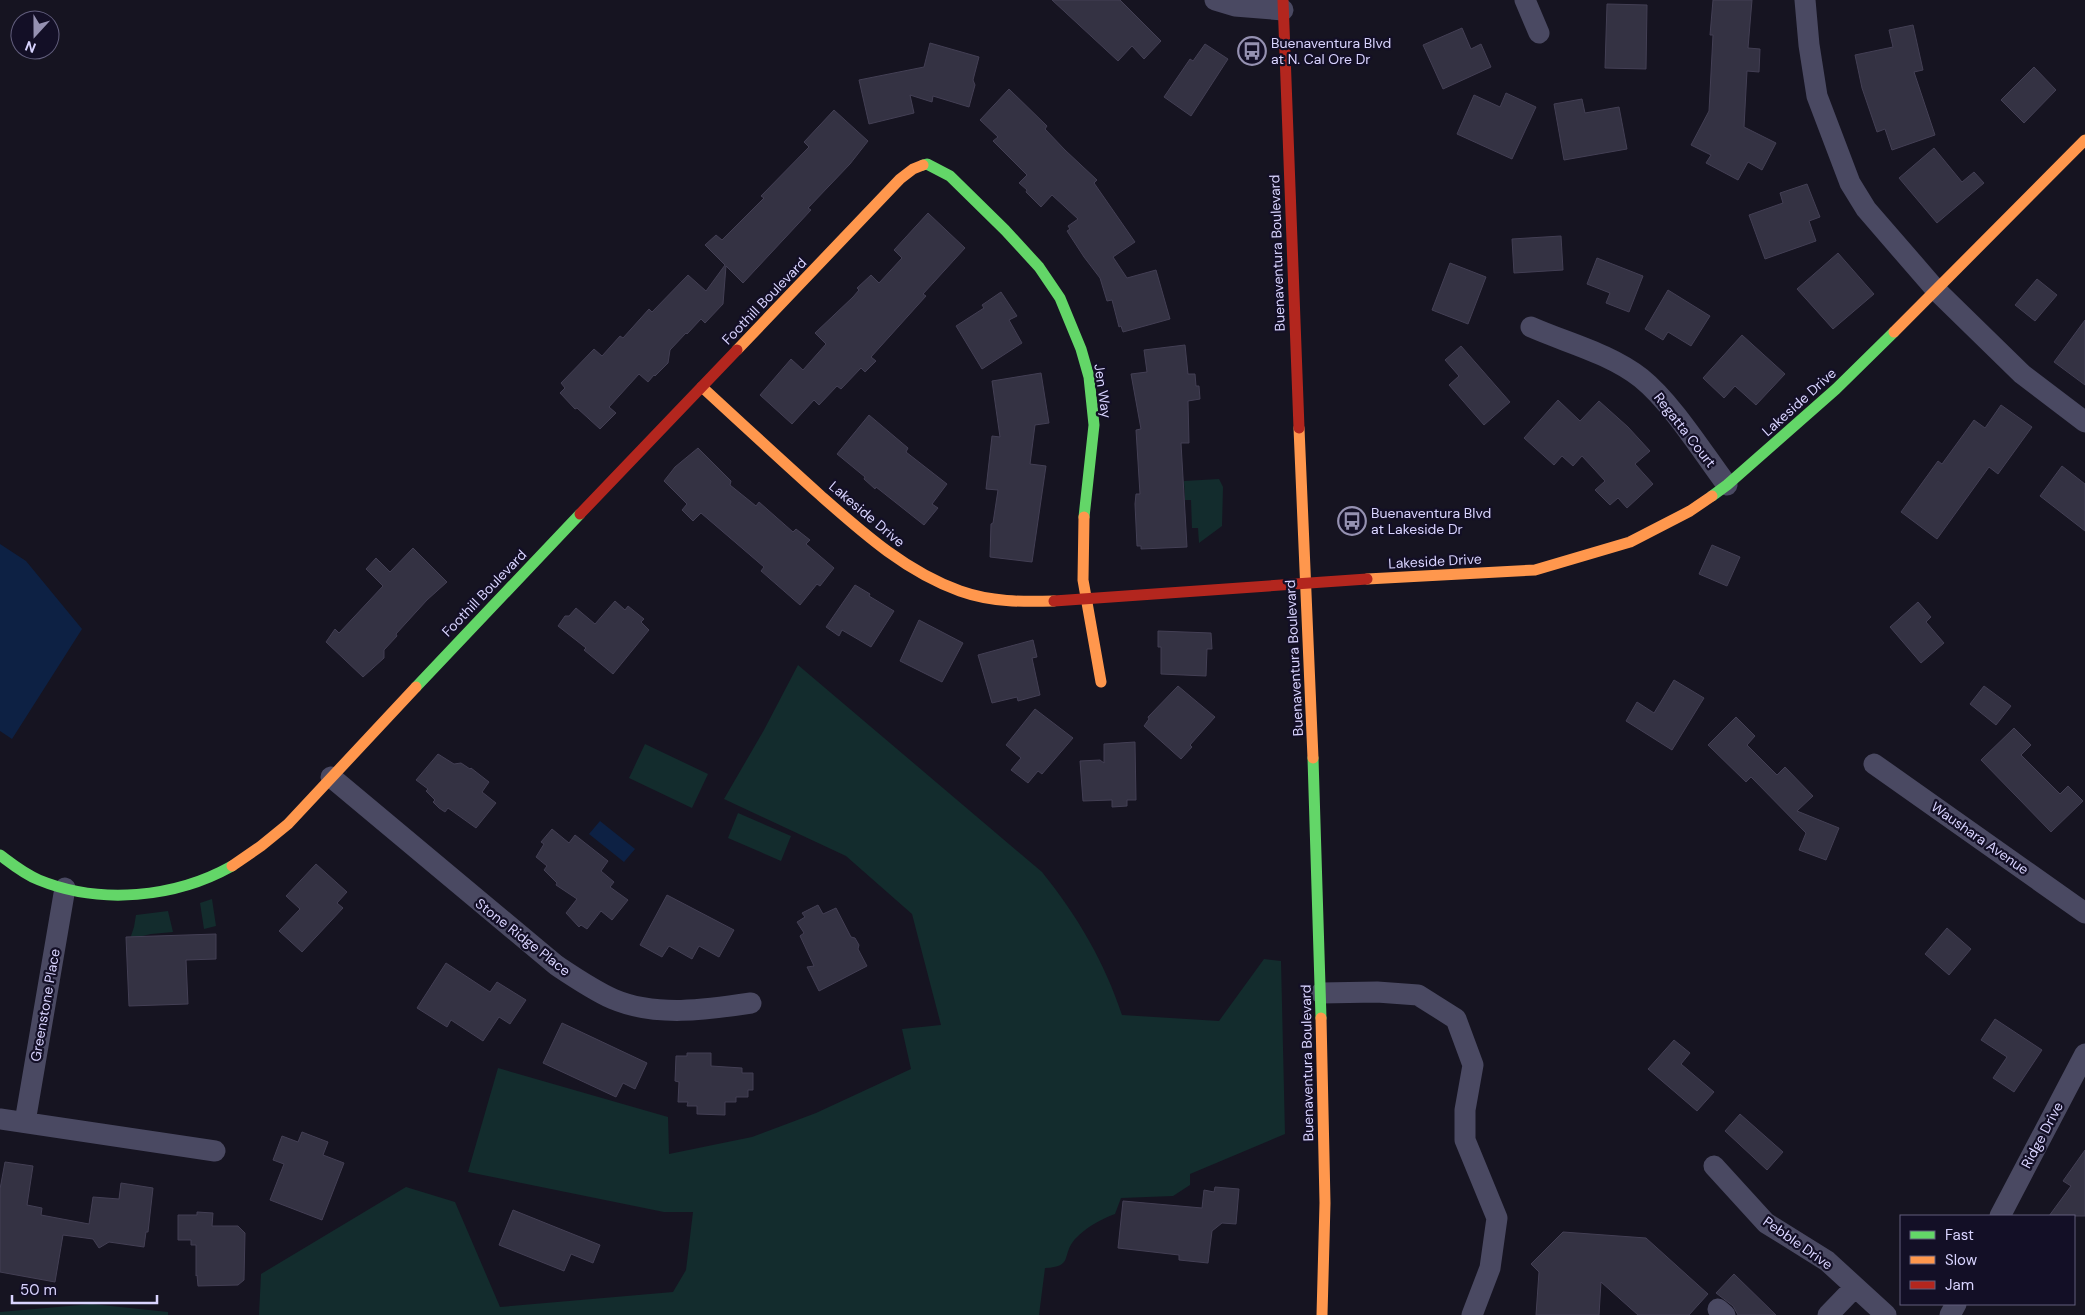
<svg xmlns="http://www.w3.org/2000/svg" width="2085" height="1315" font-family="'DM Sans',sans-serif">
  <rect width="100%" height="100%" fill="#161421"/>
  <path fill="#132c2d" d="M1219,479L1223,487L1222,526L1199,543L1198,528H1192L1191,500H1185L1184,481Z
    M798,665L1042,872C1078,917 1104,961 1122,1015L1219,1021L1264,959L1281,961L1285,1134L1190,1174V1185L1173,1196L1121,1198L1115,1214C1101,1219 1085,1228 1075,1239C1061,1255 1074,1267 1045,1268L1039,1315H259L261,1274L406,1187L455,1202L500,1307L673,1292L686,1270L693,1212H664L468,1172L498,1068L668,1117L669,1154L752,1137L816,1113L911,1069L902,1029L941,1025L912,914L846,856L724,799L764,730Z
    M645,744L708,774L692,808L629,778Z
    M738,813L791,836L781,861L728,838Z
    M212,899L216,926L204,929L200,903Z
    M168,911L173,932L151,934L130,939L134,927L136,915Z
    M92,1304L168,1312V1315H177H0V1312Z"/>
  <path fill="#0d2144" d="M0,544L26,561L82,629L12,739L0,731Z
    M600,821L635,849L624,862L589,834Z"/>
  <path fill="#343243" stroke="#433f54" d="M1052,0H1120L1161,41L1144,59L1132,46L1118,61Z
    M1713,0H1752L1748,48L1760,49L1759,72L1747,71L1744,127L1776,143L1762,170L1748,162L1738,180L1706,163L1711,155L1691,145L1709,111L1713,35H1710Z
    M1607,4L1647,5L1646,69L1605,68Z
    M1913,25L1923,70L1914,72L1935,135L1892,150L1885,129L1877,132L1862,88L1855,55L1893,47L1889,30Z
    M1462,28L1471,49L1481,44L1491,67L1443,89L1423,45Z
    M930,43L979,57L973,80L975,85L969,107L933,96L932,102L910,95L914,113L869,124L859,80L924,67Z
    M1205,44L1228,59L1191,116L1164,97L1190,59L1193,61Z
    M2034,67L2056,90L2024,123L2001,100Z
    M1009,89L1047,126L1045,129L1065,150L1097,180L1094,183L1135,242L1113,257L1127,278L1156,270L1170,319L1123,332L1121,326L1119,327L1112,300L1107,301L1100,278L1084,257L1067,231L1070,229L1068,226L1078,219L1052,195L1041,207L1026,192L1027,190L1019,183L1027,175L993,141L998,137L980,120Z
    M1506,93L1536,107L1512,159L1457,134L1474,95L1500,107Z
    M1582,99L1585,113L1619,107L1627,149L1564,160L1554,104Z
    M834,110L868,141L850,164L808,208L811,210L743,283L726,266L723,304L705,323L701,319L687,334L686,333L670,350L668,363L655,376L654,375L648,382L639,374L609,407L616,413L600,429L577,408L575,409L560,393L565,388L561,383L594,349L602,356L620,336L623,338L649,309L652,312L688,275L706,291L725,265L705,245L716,235L722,240L764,198L761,196L809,147L804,142Z
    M1934,148L1962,182L1974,172L1984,183L1937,223L1899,178Z
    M1807,184L1820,217L1809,221L1816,241L1765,259L1749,215L1783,203L1780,193Z
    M928,213L965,248L923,294L926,296L871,357L876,361L865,372L861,368L841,389L837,386L819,405L814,400L792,424L760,395L791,359L803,370L826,344L815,333L853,297L859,290L857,288L871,275L879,283L902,258L894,250Z
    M1561,236L1563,270L1514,273L1512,239Z
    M1838,253L1874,294L1833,329L1797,289Z
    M1597,258L1643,276L1629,312L1606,303L1610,293L1587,284Z
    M1450,263L1486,277L1468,324L1432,310Z
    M2037,279L2057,295L2035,321L2015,305Z
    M1668,290L1710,316L1691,346L1668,332L1663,340L1645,329Z
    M1001,292L1017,316L1009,320L1022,343L982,369L956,326L984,308L982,305Z
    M2085,320V385L2054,362Z
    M1742,335L1785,374L1756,405L1735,386L1724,398L1703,378Z
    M1185,345L1188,374H1195L1196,386H1199L1200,399L1188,401L1189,443H1181L1187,547L1141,549V546H1137L1135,504L1136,494H1140L1136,430L1141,429L1131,374L1147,372L1144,350Z
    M1461,346L1510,402L1484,425L1449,385L1459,376L1445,360Z
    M1041,373L1049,423L1035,425L1030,464L1046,466L1032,562L990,557L991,524L993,523L998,490L986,489L992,436L1000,437L992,381Z
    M1558,400L1580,421L1599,401L1628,427L1650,451L1635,464L1653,484L1627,508L1618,498L1610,505L1595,490L1605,481L1582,456L1573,466L1562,456L1554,465L1524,438Z
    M2001,405L2032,427L1998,474L1989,467L1937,539L1901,512L1938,461L1942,464L1974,420L1985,428Z
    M869,415L908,448L906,452L947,484L932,504L938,508L924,525L876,487L875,489L864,479L865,477L837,454Z
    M698,448L731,481L730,485L756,506L759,502L793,532L796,529L810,540L806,544L834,568L820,586L817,584L800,605L761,571L764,567L701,513L693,521L682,510L687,504L664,481L675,467Z
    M2062,466L2085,484V531L2040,496Z
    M1712,545L1740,557L1727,586L1699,574Z
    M413,548L447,582L427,600L396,634L397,636L384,650V658L363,677L326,642L335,629L339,633L383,586L366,569L376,558L390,572Z
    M855,585L870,594L869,596L894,611L871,647L842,630L839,636L826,627Z
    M615,601L625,610L628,606L644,619L641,622L649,630L613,674L584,650L586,648L558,626L565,616H569L576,608L595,624Z
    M1918,602L1931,617L1926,622L1944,643L1921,663L1890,627Z
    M919,620L963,643L942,682L900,661Z
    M1158,631L1211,633L1212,649H1207L1206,676L1161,674V647H1158Z
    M1033,640L1037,657L1032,658L1040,695L1018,701L1017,697L992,703L978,655Z
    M1674,680L1704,698L1672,750L1626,721L1637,702L1654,713Z
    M1178,686L1215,717L1190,745L1192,747L1181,759L1144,726L1149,719L1148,717Z
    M1984,686L2011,706L1996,725L1970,704Z
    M1035,709L1073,738L1042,774L1038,771L1028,783L1011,770L1021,758L1006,745Z
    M1736,717L1755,736L1747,745L1777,775L1785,767L1813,796L1797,811L1839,828L1826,860L1799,850L1806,833L1751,777L1746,782L1708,745Z
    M2014,728L2031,745L2021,755L2060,794L2068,786L2083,801L2051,832L1981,760Z
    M1135,742L1136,800H1127V806L1112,807V800L1083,801L1080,761L1100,760L1104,763V744Z
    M438,754L454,764L461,763L470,769L471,768L489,782L482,792L496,803L476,828L448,808L445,812L439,808L433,802L435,800L426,791L428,789L416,780Z
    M552,829L569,843L575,835L608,861L601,871L614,882L610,887L628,900L612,920L601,911L587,929L581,925L579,927L566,913L577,899L556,885L557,883L544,870L547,866L536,857L544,844L541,842Z
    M316,864L347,892L337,903L343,908L302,952L279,931L300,909L286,896Z
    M667,895L734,930L719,957L699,946L692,959L669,946L662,957L640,945Z
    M818,905L823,914L836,908L851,937L855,938L859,945L858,949L867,966L819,991L807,967L814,966L800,936L804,933L797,922L805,917L802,913Z
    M1947,928L1971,949L1949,975L1925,954Z
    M216,934V959L186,960L188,1004L129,1006L126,937Z
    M446,963L490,992L497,982L526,1000L510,1024L499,1017L483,1041L451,1020L447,1027L417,1008Z
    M1995,1019L2042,1050L2014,1092L1993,1078L2007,1057L1981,1040Z
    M562,1023L647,1063L635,1089L623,1083L616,1097L543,1063Z
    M1674,1040L1690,1053L1681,1064L1714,1092L1697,1111L1648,1069Z
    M687,1053H711V1066L742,1068V1073H753V1090H748V1097H736V1102H725V1115L697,1114V1106H687L688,1102H678L679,1082L675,1081L676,1056H687Z
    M1740,1114L1783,1152L1767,1170L1725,1131Z
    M302,1132L328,1142L323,1155L344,1163L322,1220L270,1200L284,1164L273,1160L282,1136L298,1142Z
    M2085,1150V1216H2049L2071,1186L2063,1181Z
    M5,1162L33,1166L27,1205L42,1208L41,1215L89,1224L93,1197L119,1199L121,1183L153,1188L148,1232H146L144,1247L109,1242L99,1248L93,1239L63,1235L55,1282L0,1272V1189Z
    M1215,1187L1239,1189L1236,1224L1222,1223L1212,1231L1208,1263L1179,1260V1255L1118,1248L1123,1201L1202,1208L1204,1190L1214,1192Z
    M513,1210L600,1245L593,1263L571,1254L564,1271L499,1245Z
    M197,1212L213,1213L212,1226H238L245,1233L244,1280L238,1285L198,1286L197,1275L196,1276V1245H191V1240H178V1215H197Z
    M1563,1232L1646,1238L1708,1294L1689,1315H1638L1601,1282L1599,1315H1536L1539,1272L1531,1264Z
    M1734,1274L1776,1315H1738L1733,1306L1716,1293Z"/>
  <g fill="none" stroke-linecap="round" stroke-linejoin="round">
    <path stroke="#4a4962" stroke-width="21" d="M1215,0L1235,6L1283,10
      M1525,0L1539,33
      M1805,0L1809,45L1817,96L1850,183L1866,209L1937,291L2022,374L2085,422
      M1531,327C1567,343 1609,353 1641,378C1672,403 1703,453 1727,485
      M1874,764L2085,913
      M331,777L556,965C574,977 593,990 613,999C655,1017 706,1010 751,1003
      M1321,993L1377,992L1418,995L1456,1019L1473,1065L1465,1110V1140L1497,1218L1490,1268L1472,1315
      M0,1119L215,1151
      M25,1122L65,888
      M1714,1166L1766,1223L1827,1261L1886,1315
      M2000,1216L2085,1054
      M1718,1309L1725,1315
      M1828,1315L1855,1287
      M1950,1315L1956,1304"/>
    <path stroke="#63d668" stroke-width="11" d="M923,165L927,164L950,176L1005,230L1039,267L1060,298L1081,349L1089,377L1094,425L1084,517
      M1712,496L1727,485L1836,389L1894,332
      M416,687L580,514
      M1313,758L1321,1018
      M0,855C12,864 24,874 39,880C100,905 175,898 232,866"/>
    <path stroke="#ff974d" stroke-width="11" d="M1894,332L2085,140
      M737,350L900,179L913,169L923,165
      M702,387C741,423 780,459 820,495C863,533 905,571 960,591C991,602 1022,602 1054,601
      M1299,428L1313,758
      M1084,517L1083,580L1101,682
      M1367,579L1535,570L1630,542L1690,511L1712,496
      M232,866L261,846L288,824L416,687
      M1321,1018L1325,1203L1322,1315"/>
    <path stroke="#b3261e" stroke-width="11" d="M1283,0L1299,428
      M580,514L737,350
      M1054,601L1367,579"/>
  </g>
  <defs>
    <symbol id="bus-ring" viewBox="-11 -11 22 22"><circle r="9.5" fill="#130f26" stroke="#9591b1" stroke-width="1.5"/><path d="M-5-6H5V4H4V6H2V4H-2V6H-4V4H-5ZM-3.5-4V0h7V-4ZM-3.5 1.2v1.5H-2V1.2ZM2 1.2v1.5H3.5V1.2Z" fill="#9591b1"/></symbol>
  </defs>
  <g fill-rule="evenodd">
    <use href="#bus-ring" x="1236" y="35" width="32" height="32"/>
    <use href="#bus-ring" x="1336" y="505" width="32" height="32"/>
  </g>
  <g text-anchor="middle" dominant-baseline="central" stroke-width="4.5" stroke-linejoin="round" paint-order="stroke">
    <g font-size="14" fill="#d9d4ff" stroke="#130f26" text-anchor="start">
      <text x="1271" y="43">Buenaventura Blvd<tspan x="1271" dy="16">at N. Cal Ore Dr</tspan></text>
      <text x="1371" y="513">Buenaventura Blvd<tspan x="1371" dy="16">at Lakeside Dr</tspan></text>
    </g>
    <g font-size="14" fill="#d9d4ff" stroke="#130f26">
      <text transform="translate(1277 253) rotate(-92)">Buenaventura Boulevard</text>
      <text transform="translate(764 301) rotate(-46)">Foothill Boulevard</text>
      <text transform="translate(1103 391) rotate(82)">Jen Way</text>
      <text transform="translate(1799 402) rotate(-42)">Lakeside Drive</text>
      <text transform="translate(1685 430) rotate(52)">Regatta Court</text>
      <text transform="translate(867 514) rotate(40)">Lakeside Drive</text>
      <text transform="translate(1435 561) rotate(-3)">Lakeside Drive</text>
      <text transform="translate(484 593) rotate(-46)">Foothill Boulevard</text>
      <text transform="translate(1294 658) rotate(-93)">Buenaventura Boulevard</text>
      <text transform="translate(1980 838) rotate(35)">Waushara Avenue</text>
      <text transform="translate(523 937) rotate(38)">Stone Ridge Place</text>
      <text transform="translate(45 1005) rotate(-80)">Greenstone Place</text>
      <text transform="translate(1307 1063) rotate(-91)">Buenaventura Boulevard</text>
      <text transform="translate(2042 1135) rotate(-62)">Ridge Drive</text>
      <text transform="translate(1798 1243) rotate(35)">Pebble Drive</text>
    </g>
  </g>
  <rect x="1900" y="1215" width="175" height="90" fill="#130f26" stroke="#625e7d"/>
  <rect x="1910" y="1231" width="25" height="8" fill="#63d668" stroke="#625e7d"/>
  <text x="1945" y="1240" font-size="15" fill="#d9d4ff">Fast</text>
  <rect x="1910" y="1256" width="25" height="8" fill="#ff974d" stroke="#625e7d"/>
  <text x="1945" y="1265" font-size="15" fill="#d9d4ff">Slow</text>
  <rect x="1910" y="1281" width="25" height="8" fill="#b3261e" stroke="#625e7d"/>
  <text x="1945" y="1290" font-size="15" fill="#d9d4ff">Jam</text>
  <g transform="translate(35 35) rotate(201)"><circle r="24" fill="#130f26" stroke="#625e7d"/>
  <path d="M0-4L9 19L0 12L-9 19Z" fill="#9591b1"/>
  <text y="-8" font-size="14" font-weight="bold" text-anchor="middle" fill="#d9d4ff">N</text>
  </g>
  <path d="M12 1295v8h145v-8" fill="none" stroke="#d9d4ff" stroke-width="2.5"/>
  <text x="20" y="1295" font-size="15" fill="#d9d4ff" stroke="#130f26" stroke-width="4" paint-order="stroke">50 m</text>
</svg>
